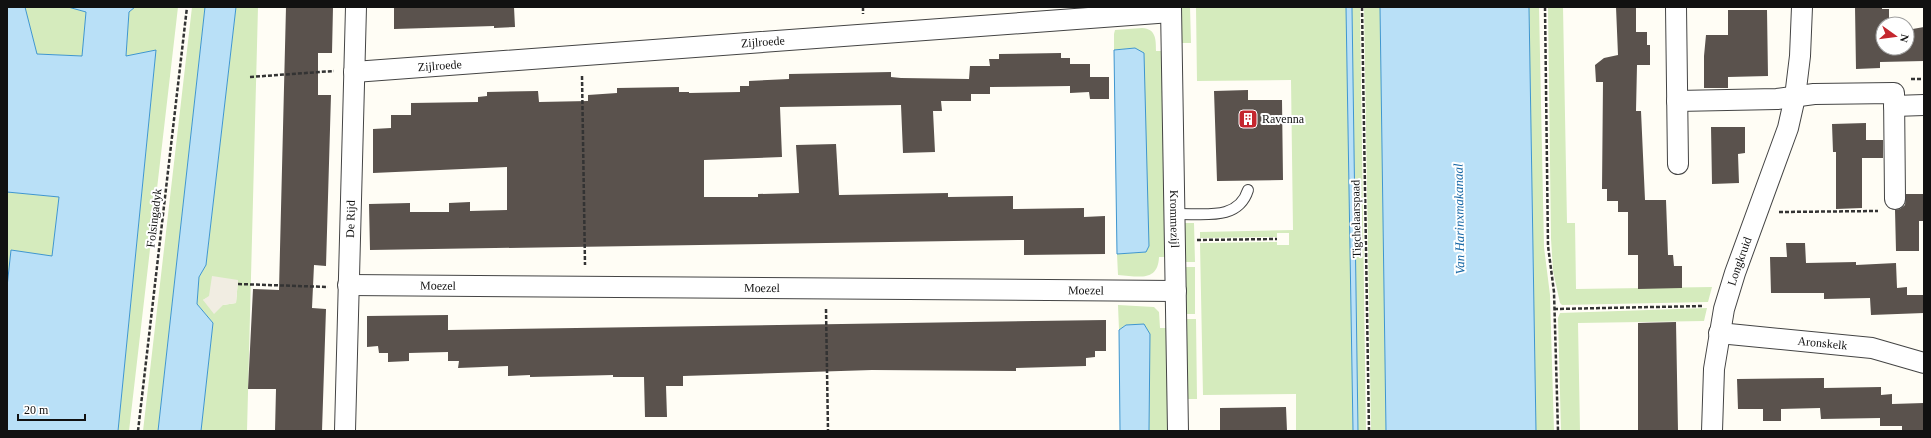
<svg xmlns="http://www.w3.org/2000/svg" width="1931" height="438" font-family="'Times New Roman',serif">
  <rect width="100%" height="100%" fill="#fffdf5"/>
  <path fill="#d5ebbd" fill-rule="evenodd" d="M25,7H68L86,12L82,56L37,54Z
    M135,7H178L129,431H118L156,50L126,57L129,12Z
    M192,7H205L158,431H143Z
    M236,7H258L247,431H201L213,323L197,304L199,277L206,265ZM238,280L236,303L223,305L203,300Z
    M1181,7H1190L1191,43H1182Z
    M1196,7H1346L1353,431H1296V394L1203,395L1200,243L1277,242V245H1289V233H1277V237L1200,238V232L1293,230L1291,80L1197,81Z
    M1352,7H1360L1366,431H1358Z
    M1364,7H1380L1386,431H1371Z
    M1529,7H1539L1544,247L1550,295L1554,431H1536Z
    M1548,7H1563L1567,223H1575L1576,289L1712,287L1708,302L1562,305L1560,303L1553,271L1551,239Z
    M1142,28C1156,29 1156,39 1156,51H1162L1165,257H1159C1158,283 1137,276 1118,275L1117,254L1146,252L1149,246L1135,48L1114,50V34L1115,30Z
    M7,192L59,197L52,257L11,250L7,287Z
    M1185,223H1194L1195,262H1185Z
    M1186,267H1195V314H1186Z
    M1118,305L1154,307L1159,312L1160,328H1166L1168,431H1149L1150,334L1126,325L1119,330Z
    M1707,308L1704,321L1578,323L1580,431H1561L1558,318L1560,313Z
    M1186,319H1196L1197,399H1187Z"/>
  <path fill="#f1ede2" d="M212,276L238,280L236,303L223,305L214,314L203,300L209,296Z"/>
  <path fill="#b9e0f7" stroke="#3f96cf" d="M7,7H25L37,54L82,56L86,12L68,7H135L129,12L126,56L156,50L118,431H7V287L11,250L52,256L59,197L7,192Z
    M205,7H236L206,265L199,277L197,304L213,323L201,431H158Z
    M1346,7H1352L1358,431H1353Z
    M1380,7H1529L1536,431H1386Z
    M1135,48L1144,53L1149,246L1146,252L1117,254L1114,50Z
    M1144,324L1150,334L1149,431H1120L1119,330L1126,325Z"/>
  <path fill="#5a524d" d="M286,7H333L332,53H318V95H331L326,266L314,265L312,308L326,309L322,431H275L276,389H248L253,289L279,290Z
    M394,7H514L515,27L494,28V26L394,29Z
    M1616,7H1636V32H1647V45H1650V65H1637L1636,111H1641L1645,200H1666L1668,255H1673L1674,266H1682V288L1638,289V255H1628V212H1618V201H1607V189H1602L1603,82H1596L1595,65L1604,58L1618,55Z
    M1855,7H1882V9H1889V24H1883V48H1907V30L1924,27V61L1880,62V68L1856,69Z
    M1728,10H1767L1768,76L1728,77V88H1704V56L1706,35H1728Z
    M1061,53V58H1070V64H1090V77H1109V99H1090L1089,92L1070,93V86L990,87V94H971V101H941L942,111H933L935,152L903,153L901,105L780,107L782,157L704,160V197H758V194L799,193L796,145L836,144L839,195L948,193V197L1013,196V209L1084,208V217L1105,216V254L1024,255V240L370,250L369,204L410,203V212H449V203L470,202V211L507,210V167L373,173V129L391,128V115H411V103L478,102V97L487,96V92L538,91L539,102L588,101V95L617,93V88L679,87V92H689V93L740,92V86H749V81L789,79V74L891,72V77L901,78L969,79L970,66H990L989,59H999V54Z
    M1248,90V100H1282L1283,180L1217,181L1214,91Z
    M1866,123V140H1883V158H1862V208L1836,209V152H1833L1832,124Z
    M1711,127H1745V153L1738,154L1739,183L1712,184Z
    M1906,194H1924V221H1919V251H1896L1895,210L1900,209L1905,205Z
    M1786,243H1805L1806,263L1856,262V265L1896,263L1897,288L1907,287V295H1924V313L1871,315L1870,298L1824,299V293H1771L1770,257H1787Z
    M448,315V330L1106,320V351H1095V357L1086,358V366L1016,368V371L872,370L683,376V386H666L667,417H645L644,377H613V375L530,377V375L508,376V366L458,368L459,361H448V352L409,353V361L388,362V353H379L378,346L367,347V316Z
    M1676,322L1678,431H1638V323Z
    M1824,378V388L1881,387V395L1892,394V404L1924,403V431H1902V426H1880V418L1821,419L1820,408L1781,409V421H1763V409H1738L1737,379Z
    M1286,407L1287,431H1220V408Z"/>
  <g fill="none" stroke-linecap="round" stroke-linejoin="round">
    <defs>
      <path id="lane" d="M1174,214C1202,213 1238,222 1248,190"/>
      <g id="street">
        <path id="s1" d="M1171,7L1178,431"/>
        <path d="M1676,7L1678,164"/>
        <path id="s2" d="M354,72L1171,12"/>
        <path d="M1677,101L1777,99L1814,94L1894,93L1895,199"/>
        <path d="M1894,106L1924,105"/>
        <path id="s3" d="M348,285L1176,291"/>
        <path id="s4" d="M1719,333L1872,348L1924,363"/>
        <path id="s5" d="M345,431L356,7"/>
        <path id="s6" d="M1712,431L1714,369L1724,309L1735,273L1788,128L1795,97L1800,56L1802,7"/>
      </g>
    </defs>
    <use href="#lane" stroke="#444" stroke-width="12"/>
    <use href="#street" stroke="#444" stroke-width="22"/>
    <path stroke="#333" stroke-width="2.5" stroke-dasharray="4 2" stroke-linecap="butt" d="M863,7V14
      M1362,7L1369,431
      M1545,7L1548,246L1554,292L1558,431
      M582,76L585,265
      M250,77L334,71
      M1911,79H1924
      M1779,212L1878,211
      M1197,240L1277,239
      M238,284L328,287
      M826,309L828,431
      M1554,309L1704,306
      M138,431L187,7"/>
    <use href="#lane" stroke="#fff" stroke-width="10"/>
    <use href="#street" stroke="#fff" stroke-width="20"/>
  </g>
  <defs>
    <symbol id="building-square" viewBox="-11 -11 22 22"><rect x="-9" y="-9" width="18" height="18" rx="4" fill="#c4262e" stroke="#fff"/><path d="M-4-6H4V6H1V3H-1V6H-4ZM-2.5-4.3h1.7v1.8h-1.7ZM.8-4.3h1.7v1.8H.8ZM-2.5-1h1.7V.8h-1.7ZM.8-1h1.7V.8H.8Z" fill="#fff"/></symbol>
  </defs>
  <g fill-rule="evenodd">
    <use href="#building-square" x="1237" y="108" width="22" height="22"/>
  </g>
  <g text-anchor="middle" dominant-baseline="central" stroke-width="4" stroke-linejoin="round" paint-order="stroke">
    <g font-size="12" fill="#111" stroke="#fff">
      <text stroke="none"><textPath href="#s2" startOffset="410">Zijlroede</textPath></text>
      <text stroke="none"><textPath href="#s2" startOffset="86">Zijlroede</textPath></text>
      <text transform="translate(154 218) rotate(-83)">Folsingadyk</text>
      <text stroke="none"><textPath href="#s5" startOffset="212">De Rijd</textPath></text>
      <text stroke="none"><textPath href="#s1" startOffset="212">Krommezijl</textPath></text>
      <text transform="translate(1356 219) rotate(-91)">Tigchelaarspaad</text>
      <text stroke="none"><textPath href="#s6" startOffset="173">Longkruid</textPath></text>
      <text stroke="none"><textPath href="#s3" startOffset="90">Moezel</textPath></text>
      <text stroke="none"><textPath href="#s3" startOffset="414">Moezel</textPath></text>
      <text stroke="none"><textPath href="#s3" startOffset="738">Moezel</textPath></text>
      <text stroke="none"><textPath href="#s4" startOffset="104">Aronskelk</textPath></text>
    </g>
    <g font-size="12" fill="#111" stroke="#fff" text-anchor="start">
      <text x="1262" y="119">Ravenna</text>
    </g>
    <g font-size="13" font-style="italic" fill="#1768a6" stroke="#fff">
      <text transform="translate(1459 219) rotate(-91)">Van Harinxmakanaal</text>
    </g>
  </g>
  <rect width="1931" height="438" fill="none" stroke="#111111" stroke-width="16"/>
  <g transform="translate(1895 36) rotate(104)"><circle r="19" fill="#ffffff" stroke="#a0a0a0"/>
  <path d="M0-3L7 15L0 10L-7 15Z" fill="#c4262e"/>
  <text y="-6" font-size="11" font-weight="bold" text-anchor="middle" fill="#111111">N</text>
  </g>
  <path d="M18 414v6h67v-6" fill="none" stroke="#111111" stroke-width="2"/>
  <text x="24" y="414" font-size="12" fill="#111111" stroke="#ffffff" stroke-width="3" paint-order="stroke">20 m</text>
</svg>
